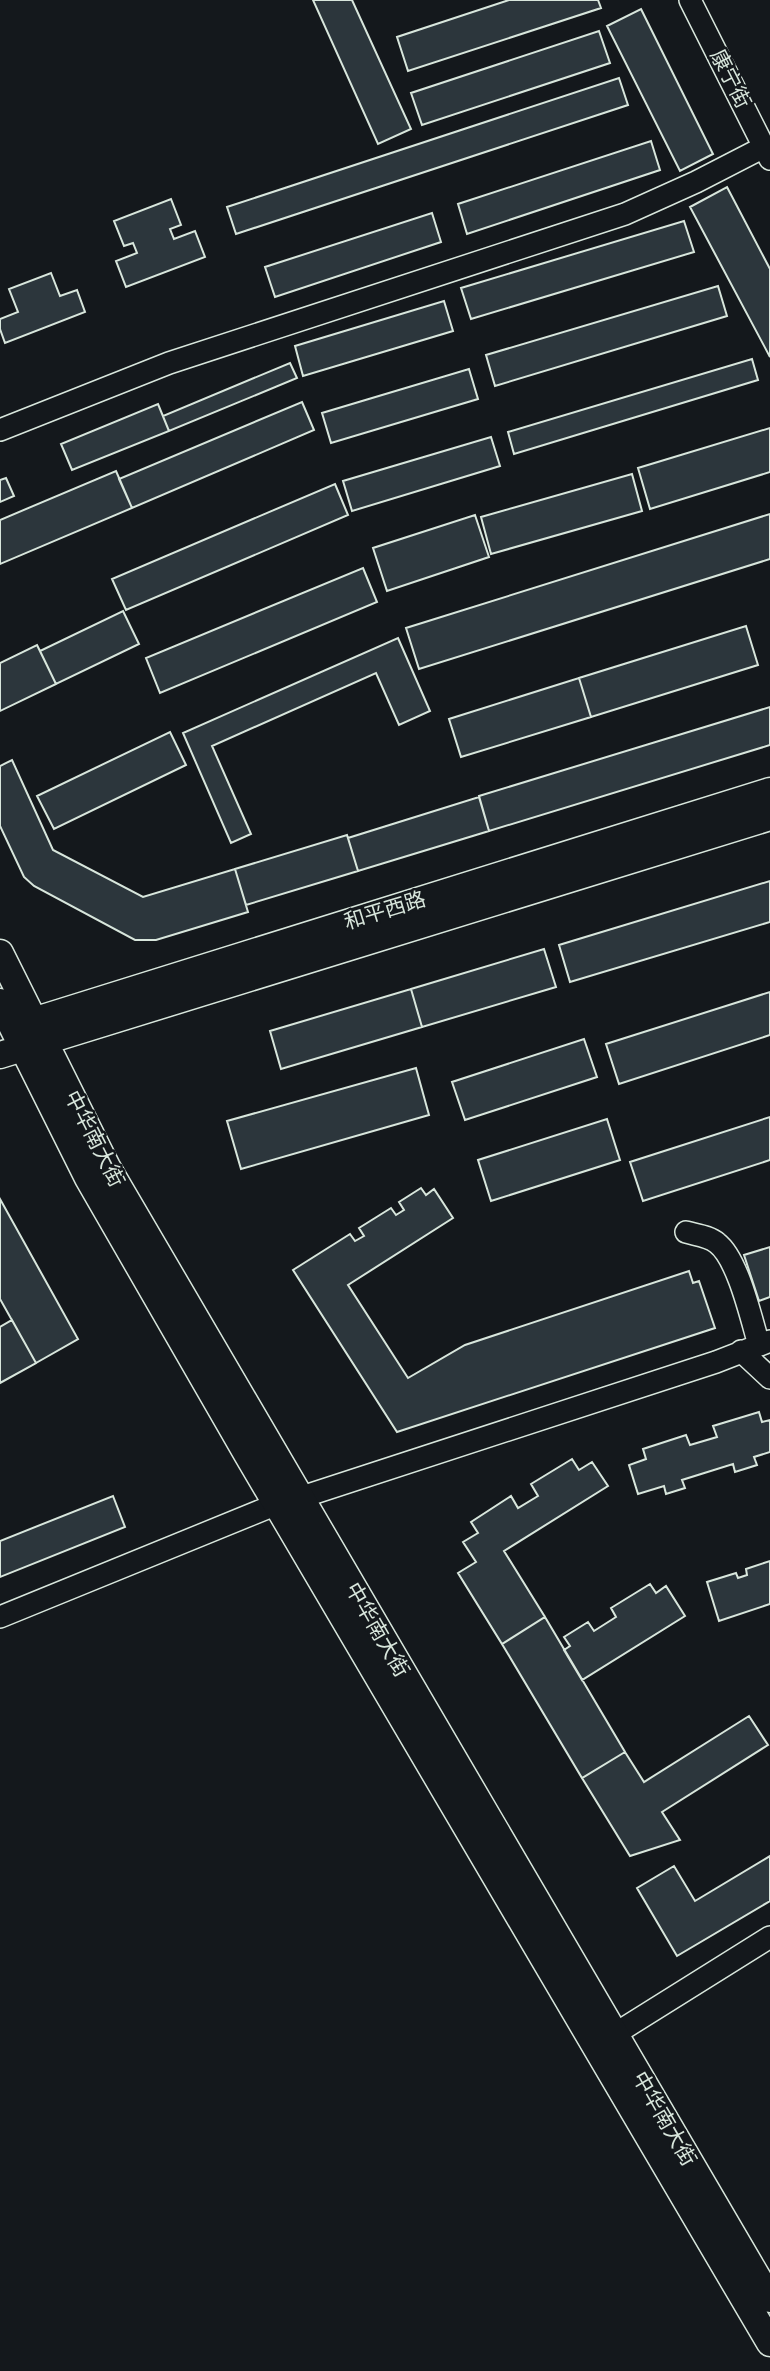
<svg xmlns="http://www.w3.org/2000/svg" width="770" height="2371" font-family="'Varela Round','Noto Sans SC',sans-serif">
  <rect width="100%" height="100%" fill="#14181c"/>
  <path fill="#2c363c" stroke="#d8e6dc" stroke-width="2" d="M313,0H352L411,129L378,144Z
    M509,0H598L601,8L408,71L397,37Z
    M641,9L713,154L680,171L607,26Z
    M599,31L610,63L422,125L411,93Z
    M619,78L628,105L236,234L227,207Z
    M651,141L660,170L467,234L458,204Z
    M727,187L770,269V357L690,207Z
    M171,199L181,225L170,229L174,239L195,231L205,257L126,287L116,261L137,253L133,243L124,246L114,221Z
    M432,213L441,242L275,297L265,267Z
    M684,221L694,252L471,319L461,288Z
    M51,273L60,296L77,290L85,312L5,343L0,329V319L18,312L9,289Z
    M718,286L727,316L495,386L486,355Z
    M444,301L453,331L303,376L295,346Z
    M752,359L758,380L514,454L508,432Z
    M290,363L297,378L169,431L163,416Z
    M469,369L478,399L331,443L322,413Z
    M302,402L314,430L132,508L119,479Z
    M158,404L169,431L72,470L61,444Z
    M770,428V472L650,509L638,468Z
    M491,437L500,466L352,511L343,481Z
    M116,471L132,508L0,564V520Z
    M632,474L642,511L491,554L481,517Z
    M6,478L14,496L0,502V480Z
    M335,484L348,515L126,610L112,579Z
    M770,514V559L419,669L406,628Z
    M475,515L489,557L387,591L373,548Z
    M363,568L377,602L160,693L146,658Z
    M123,611L139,644L56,684L40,651Z
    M746,626L758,665L591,717L579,678Z
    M398,638L430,711L399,725L376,673L212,746L251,834L231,843L183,733Z
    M37,645L56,684L0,711V663Z
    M579,678L591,717L461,757L449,719Z
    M770,707V745L489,831L479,796Z
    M170,732L186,765L54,829L37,796Z
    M12,760L53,850L143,897L235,869L248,912L156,940H135L34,886L24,877L0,826V766Z
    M479,797L489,831L358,871L348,838Z
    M347,835L358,871L246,905L235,869Z
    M770,881V922L570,982L559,945Z
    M544,949L556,987L422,1027L411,989Z
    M411,989L422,1027L281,1069L270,1031Z
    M770,992V1035L619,1084L606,1044Z
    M584,1039L597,1077L465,1120L452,1082Z
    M416,1068L429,1115L241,1169L227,1121Z
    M770,1117V1160L643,1201L630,1162Z
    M607,1119L620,1160L491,1201L478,1160Z
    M421,1188L426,1195L434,1189L453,1218L348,1285L408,1378L465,1345L689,1271L693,1283L699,1281L715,1328L397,1432L293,1270L350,1234L355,1241L364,1236L359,1228L391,1208L396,1215L404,1210L399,1202Z
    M0,1199L78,1339L36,1363L0,1299Z
    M770,1247V1297L759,1301L744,1255Z
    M12,1320L36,1363L0,1383V1327Z
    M759,1412L762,1422L770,1420V1452L754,1457L757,1465L735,1472L733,1464L682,1480L685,1488L666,1494L664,1486L638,1494L629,1465L646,1459L643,1449L686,1435L690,1445L717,1437L713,1426Z
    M572,1459L579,1470L592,1462L608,1486L504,1551L545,1617L502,1644L458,1573L476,1562L463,1542L478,1533L471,1522L511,1496L518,1508L538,1496L531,1484Z
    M113,1496L125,1527L0,1577V1541Z
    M770,1561V1604L719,1621L707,1582L736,1573L738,1578L747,1575L746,1569Z
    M650,1584L656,1593L666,1586L685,1616L582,1680L564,1650L570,1646L564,1637L588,1622L594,1631L616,1617L611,1608Z
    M545,1617L625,1752L582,1778L502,1644Z
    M749,1716L768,1745L662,1812L680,1840L630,1856L582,1778L625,1752L644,1782Z
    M770,1856V1901L677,1956L637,1888L674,1866L695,1901Z"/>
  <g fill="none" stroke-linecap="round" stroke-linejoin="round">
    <defs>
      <path id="minor" d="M690,0L770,159
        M0,430L169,363L625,214L696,182L764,147
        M686,1232C696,1235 709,1236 717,1243C738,1259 751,1318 759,1345
        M741,1351L770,1378
        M299,1498L716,1362L770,1341
        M0,1617L277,1504
        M615,2034L770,1937"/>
      <path id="major" d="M0,953L107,1167L770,2299
        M0,1002L88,1178L247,1454L770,2343
        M17,1026L770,791
        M0,1055L770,817"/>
    </defs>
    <use href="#minor" stroke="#d8e6dc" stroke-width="24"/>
    <use href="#major" stroke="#d8e6dc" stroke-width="29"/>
    <use href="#minor" stroke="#14181c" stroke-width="21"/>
    <use href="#major" stroke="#14181c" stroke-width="26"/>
  </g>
  <g text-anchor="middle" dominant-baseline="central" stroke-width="5" stroke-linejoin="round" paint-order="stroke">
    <g font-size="21" fill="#d8e6dc" stroke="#14181c">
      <text transform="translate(730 79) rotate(63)">康宁街</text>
      <text transform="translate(385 911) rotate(-17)">和平西路</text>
      <text transform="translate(94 1139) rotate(63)">中华南大街</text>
      <text transform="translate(377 1630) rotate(60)">中华南大街</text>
      <text transform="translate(664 2119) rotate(60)">中华南大街</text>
    </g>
  </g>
</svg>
